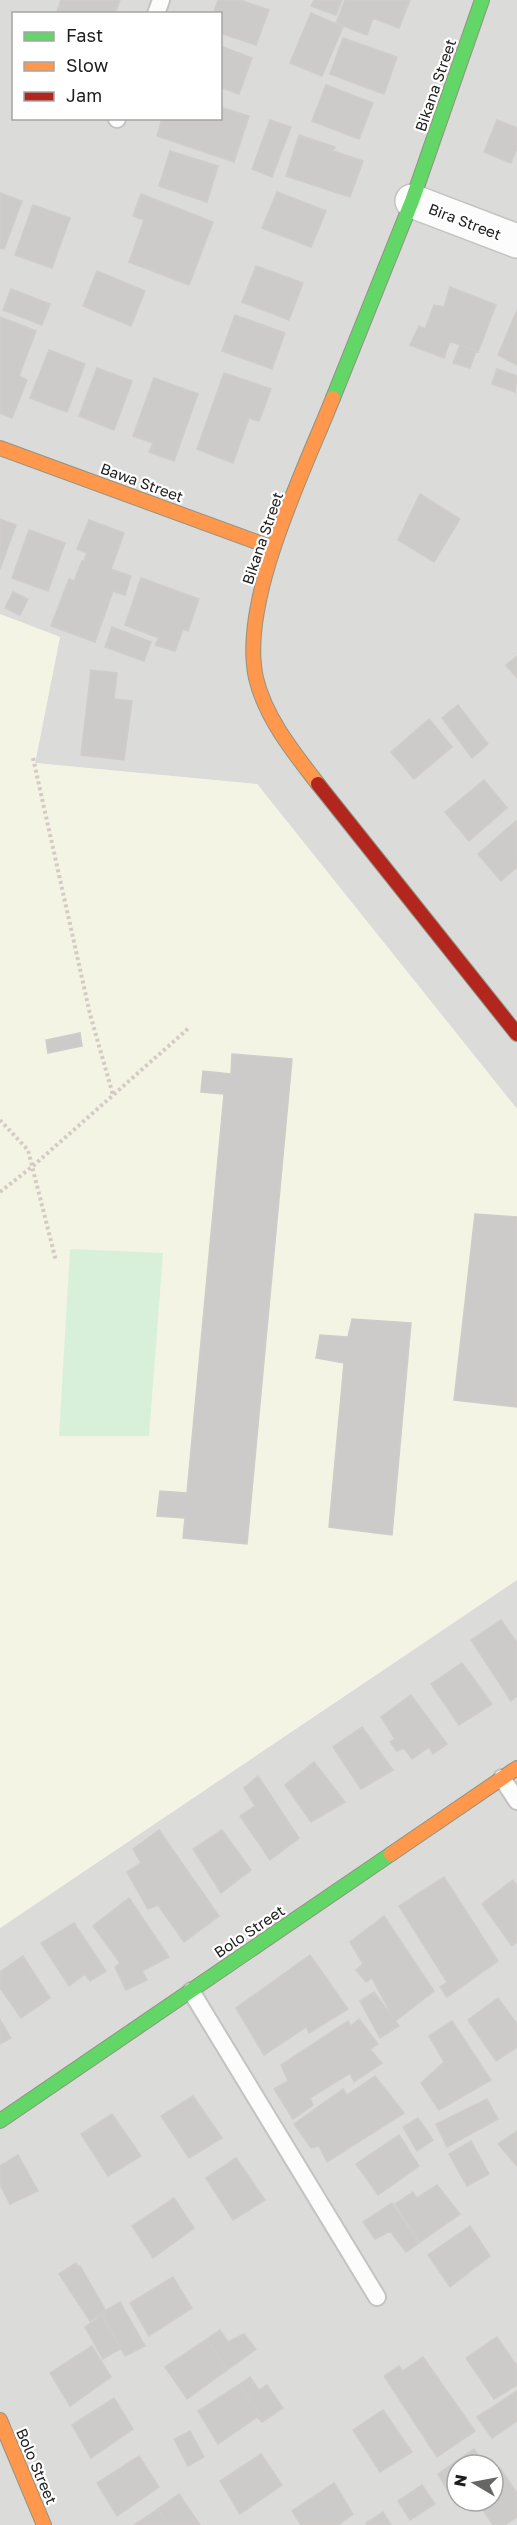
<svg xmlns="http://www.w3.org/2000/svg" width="517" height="2525" font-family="'Golos Text',sans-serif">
  <rect width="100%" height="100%" fill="#ecebe8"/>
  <path fill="#dbdbd9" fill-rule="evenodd" d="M0,0H517V1109L257,784L35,763L60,637L0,614ZM14,14H220V118H14Z
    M517,1580V2525H0V1928ZM457,2465H493V2501H457Z"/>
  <path fill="#f3f4e4" d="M0,614L60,637L35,763L257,784L517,1109V1580L0,1928Z"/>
  <path fill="#d8f0da" d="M70,1249L163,1253L149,1436H59Z"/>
  <path fill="#cdcbc9" stroke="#cfcdc9" stroke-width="1.5" d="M61,0H120L115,14H56Z
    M218,0H240L269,10L256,45L220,33V14H213Z
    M314,0H342L336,15L311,6Z
    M345,0H410L399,28L373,18L367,35L336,23Z
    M311,13L343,27L322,76L290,63Z
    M343,38L397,57L384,94L330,74Z
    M220,46L252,58L239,94L220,87Z
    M326,85L373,103L359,139L312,121Z
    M220,107L249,116L234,162L157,136L162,118H220Z
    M270,120L291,127L272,177L252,169Z
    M497,120L517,128V148L511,163L484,152Z
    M299,135L335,147L333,151L363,161L350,197L286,176Z
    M170,151L218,166L207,202L159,186Z
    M277,192L326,211L311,247L262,228Z
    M0,193L22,201L4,249L0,248Z
    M141,194L213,222L189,285L129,262L144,220L133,216Z
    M33,205L70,218L52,268L15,255Z
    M256,266L303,283L289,320L242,302Z
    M97,271L145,291L131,326L83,306Z
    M450,287L496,305L478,352L450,341L444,358L410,345L419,326L425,329L434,305L444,307Z
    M11,289L50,304L42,325L3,310Z
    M517,310V365L498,355Z
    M235,315L285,333L272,369L222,351Z
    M0,317L36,331L19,376L27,380L12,418L0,413Z
    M460,345L476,351L470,368L453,363Z
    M49,350L85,364L67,412L30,398Z
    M97,368L132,381L114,430L79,416Z
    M497,369L517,376L515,392L492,384Z
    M224,373L271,389L259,421L249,418L233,463L197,449Z
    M154,378L198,394L174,461L149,452L153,443L133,436Z
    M420,494L460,519L434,562L398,540Z
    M0,519L16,525L0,569Z
    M89,520L124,533L111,569L131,576L125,595L113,591L95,642L51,626L69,579L74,581L82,561H84L87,553L77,549Z
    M29,530L65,543L48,591L12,578Z
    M141,578L199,599L188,631L183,629L175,651L155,645L159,638L125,625Z
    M13,592L28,599L20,615L5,608Z
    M112,627L151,642L144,661L105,647Z
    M517,656V678L506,665Z
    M91,670L117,673L114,699L132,701L124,760L81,755Z
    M458,705L488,744L472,758L442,718Z
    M429,719L452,747L414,779L391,752Z
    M484,780L507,808L469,841L445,812Z
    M516,821L517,867L501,881L478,854Z
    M80,1033L82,1046L48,1053L46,1040Z
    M232,1054L292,1059L247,1544L183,1538L185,1518L157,1516L160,1491L187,1493L224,1094L201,1092L203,1071L231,1074Z
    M475,1214L517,1217V1407L454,1400Z
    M352,1319L411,1323L392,1535L329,1527L344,1363L316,1358L320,1335L348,1337Z
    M501,1620L517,1643V1696L511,1701L471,1640Z
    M462,1663L492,1704L459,1725L431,1684Z
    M411,1695L447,1744L433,1754L429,1747L412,1759L404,1748L397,1751L390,1742L395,1739L381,1717Z
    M362,1727L393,1770L361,1789L333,1747Z
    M314,1762L345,1802L311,1822L285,1785Z
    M258,1776L299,1838L270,1860L240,1816L255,1806L244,1788Z
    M159,1830L219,1916L184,1942L158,1905L148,1909L127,1872L141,1863L133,1849Z
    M222,1830L251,1870L221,1893L193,1849Z
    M444,1877L498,1961L447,1997L440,1987L447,1982L399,1906Z
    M513,1880L517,1886V1942L512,1946L482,1904Z
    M129,1898L169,1957L142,1971L147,1980L126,1990L115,1967L120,1963L93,1926Z
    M384,1916L434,1991L395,2021L372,1978L366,1982L356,1970L363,1964L350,1942Z
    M74,1923L106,1971L90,1981L85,1974L69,1986L41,1943Z
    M310,1955L348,2009L309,2033L306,2027L264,2055L236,2008Z
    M23,1956L50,1998L21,2018L0,1988V1972Z
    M374,1992L399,2026L380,2038L360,2001Z
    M498,1998L517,2024V2047L496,2061L468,2020Z
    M359,2019L378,2044L370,2049L382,2063L354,2082L350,2073L310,2098L313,2105L293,2119L274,2089L288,2081L281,2065L348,2021L351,2026Z
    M0,2020L11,2038L0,2044Z
    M452,2021L491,2080L439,2110L421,2083L444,2062L429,2036Z
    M375,2076L404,2113L327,2162L319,2146L311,2148L294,2124L343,2089L347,2095Z
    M193,2096L222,2138L189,2158L161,2116Z
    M487,2099L498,2119L447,2147L436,2124Z
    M112,2114L141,2156L108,2176L81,2134Z
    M418,2118L433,2140L417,2151L403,2127Z
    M517,2131V2166L498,2144Z
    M399,2135L419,2166L378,2195L356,2164Z
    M471,2141L489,2174L467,2186L449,2154Z
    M18,2155L38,2191L10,2204L0,2185V2166Z
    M236,2158L265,2200L233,2220L206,2178Z
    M437,2185L460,2214L420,2242L395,2204L413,2192L417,2198Z
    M174,2198L194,2228L153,2258L132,2226Z
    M392,2203L419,2243L406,2252L390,2231L375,2239L363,2222Z
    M470,2226L490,2256L450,2287L428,2255Z
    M76,2263L78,2267L80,2266L106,2311L90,2321L59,2274Z
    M173,2277L192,2308L149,2336L130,2303Z
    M120,2302L145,2346L125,2356L102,2313Z
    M102,2315L120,2349L103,2359L85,2327Z
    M220,2330L228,2342L244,2334L256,2349L227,2370L207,2339Z
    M497,2337L517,2366V2385L494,2399L466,2358Z
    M207,2339L227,2370L187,2399L165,2367Z
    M92,2346L111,2377L70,2406L50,2373Z
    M423,2357L475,2431L437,2457L384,2376L399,2366L403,2371Z
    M250,2377L259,2390L267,2385L283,2408L262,2422L257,2417L260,2415L240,2384Z
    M240,2384L260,2415L218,2444L198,2411Z
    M517,2391V2421L492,2438L477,2417Z
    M114,2398L133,2429L91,2458L72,2425Z
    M383,2410L412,2452L380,2472L353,2430Z
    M190,2431L204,2457L188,2466L174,2439Z
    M474,2449L485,2465H457V2487L449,2493L438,2474Z
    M261,2454L282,2485L240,2514L220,2481Z
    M139,2456L159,2487L117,2516L97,2483Z
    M500,2468L517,2493V2517L505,2525H493L477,2501H493V2473Z
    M334,2483L353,2514L338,2525H301L292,2511Z
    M422,2485L435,2504L410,2520L398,2501Z
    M179,2494L200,2525H169L158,2509Z
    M158,2509L169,2525H134Z
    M383,2512L391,2525H367L366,2523Z"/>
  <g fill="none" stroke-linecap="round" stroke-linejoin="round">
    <defs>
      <path id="lane" d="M156,14L161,0
        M117,119V118
        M502,1778L517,1801
        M191,1991L377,2297"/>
      <path id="street" d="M412,201L517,241"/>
      <path id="fast" d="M333,398L412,201L482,0
        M0,2121L391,1854"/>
      <path id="slow" d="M0,448L273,548
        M318,784C294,753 265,717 256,678C239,601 304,471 333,398
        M391,1854L517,1768
        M0,2420L44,2525"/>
      <path id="jam" d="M318,784L517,1034"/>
    </defs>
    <use href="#lane" stroke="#c3c3c2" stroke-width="20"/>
    <use href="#street" stroke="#c3c3c2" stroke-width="36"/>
    <use href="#fast" stroke="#919482" stroke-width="16"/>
    <use href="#slow" stroke="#919482" stroke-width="16"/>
    <use href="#jam" stroke="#919482" stroke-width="16"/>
    <path stroke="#d5cac7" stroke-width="4" stroke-dasharray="3 3" stroke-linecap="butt" d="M33,758L90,1014L113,1095
      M0,1120L28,1150L56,1261
      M0,1192L33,1166L190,1027"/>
    <use href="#lane" stroke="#fcfcfc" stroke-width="16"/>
    <use href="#street" stroke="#fcfcfc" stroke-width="33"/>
    <use href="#fast" stroke="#63d668" stroke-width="14"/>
    <use href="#slow" stroke="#ff974d" stroke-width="14"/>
    <use href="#jam" stroke="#b3261e" stroke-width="14"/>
  </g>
  <g text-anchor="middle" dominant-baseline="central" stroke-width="4.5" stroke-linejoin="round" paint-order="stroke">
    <g font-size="15" fill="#1e1e1e" stroke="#fff">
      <text transform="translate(435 85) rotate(-71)">Bikana Street</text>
      <text transform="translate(465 221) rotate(21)">Bira Street</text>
      <text transform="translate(142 482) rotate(20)">Bawa Street</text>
      <text transform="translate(262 538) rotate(-71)">Bikana Street</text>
      <text transform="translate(249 1931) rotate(-34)">Bolo Street</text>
      <text transform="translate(37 2466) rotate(67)">Bolo Street</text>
    </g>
  </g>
  <rect x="12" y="12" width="210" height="108" fill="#ffffff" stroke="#a5a5a5" stroke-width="1.5"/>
  <rect x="24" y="32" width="30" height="9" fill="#63d668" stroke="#a5a5a5" stroke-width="1.5"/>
  <text x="66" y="42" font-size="18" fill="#1e1e1e">Fast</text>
  <rect x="24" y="62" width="30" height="9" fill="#ff974d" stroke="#a5a5a5" stroke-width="1.5"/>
  <text x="66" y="72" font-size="18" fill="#1e1e1e">Slow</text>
  <rect x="24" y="92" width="30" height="9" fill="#b3261e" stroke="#a5a5a5" stroke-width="1.5"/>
  <text x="66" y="102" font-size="18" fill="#1e1e1e">Jam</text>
  <g transform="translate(475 2483) rotate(280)"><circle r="28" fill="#ffffff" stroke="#a5a5a5" stroke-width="1.5"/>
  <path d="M0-4.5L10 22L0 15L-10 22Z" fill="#666665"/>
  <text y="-9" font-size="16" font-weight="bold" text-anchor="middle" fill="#1e1e1e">N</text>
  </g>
</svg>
